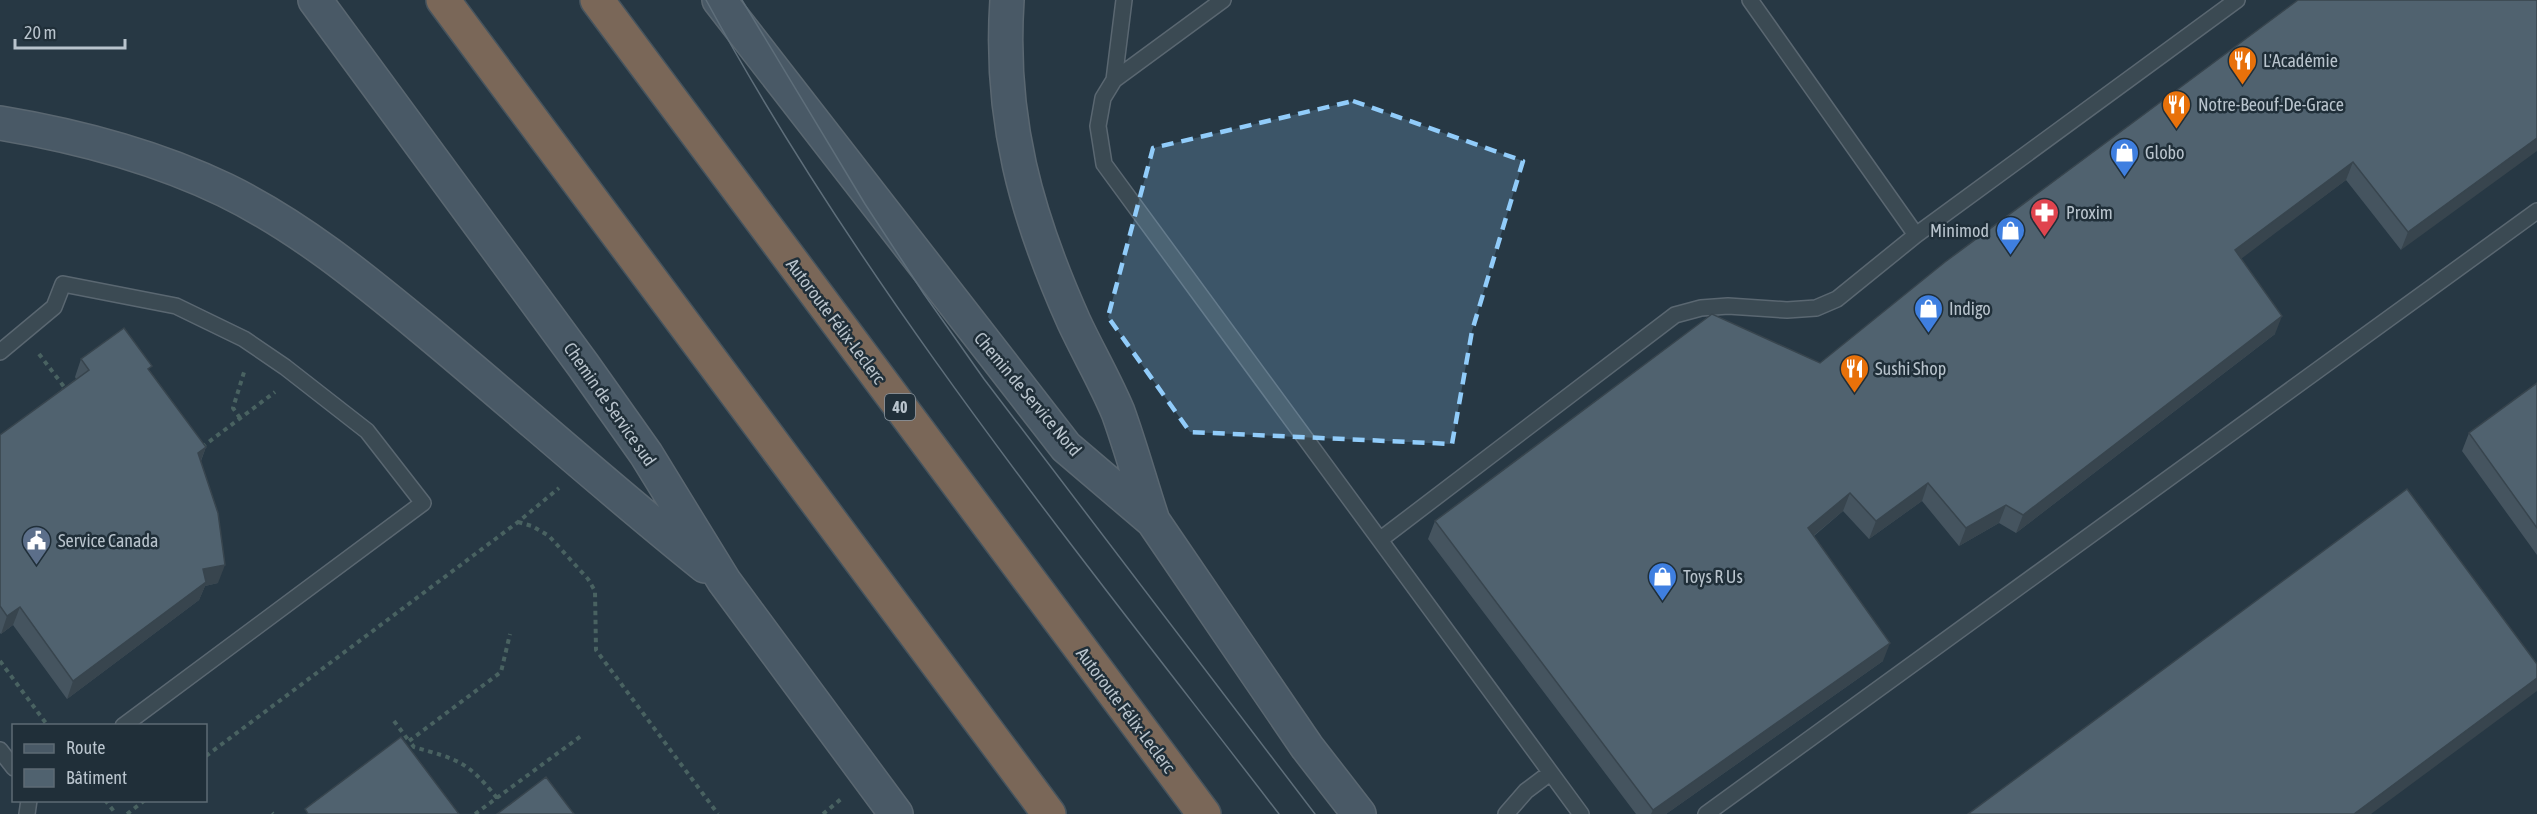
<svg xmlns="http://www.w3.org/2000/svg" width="2537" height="814" font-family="'Asap Condensed',sans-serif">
  <rect width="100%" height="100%" fill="#273844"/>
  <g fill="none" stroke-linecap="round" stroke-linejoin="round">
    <defs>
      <path id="service" d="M1124,0L1114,80L1103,98L1098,126L1104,164L1581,814
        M1750,0L1916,235
        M1114,80L1223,0
        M0,352L54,307L63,284L176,306L244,339L285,367L367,431L423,503L123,726
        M1381,539L1675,315L1701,308L1728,306L1787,310L1816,308L1837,299L1916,235L2237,0
        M0,750L14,768
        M27,814L29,800
        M1506,814L1526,791L1550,773
        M1706,814L2537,211"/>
      <path id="secondary" d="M315,0L583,365L646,454L724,581L896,814
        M719,0L1066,447L1153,521L1307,747L1359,814
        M1007,0C999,119 1026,215 1074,322C1088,352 1105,381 1118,412C1131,448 1141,485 1153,521
        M0,123C78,136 154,156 225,190C299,226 362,278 425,330C519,408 610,490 705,566"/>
      <path id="motorway" d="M443,0L1049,814
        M597,0L1204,814"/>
    </defs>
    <use href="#service" stroke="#5a6771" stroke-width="18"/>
    <use href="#secondary" stroke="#5a6771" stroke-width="36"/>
    <use href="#motorway" stroke="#46545e" stroke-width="36"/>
    <path stroke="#496261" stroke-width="4" stroke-dasharray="4.5 4.5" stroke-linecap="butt" d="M39,354L65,388L63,390
      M240,418L233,408L245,369
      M202,447L275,392
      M518,522L532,526L549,536L588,579L595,591L596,650L718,814
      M0,661L48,726
      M394,721L409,741
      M206,756L518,522L559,488
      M497,798C467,761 459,760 414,747L409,741L501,672L510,634
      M105,800L116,814
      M272,813L273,814
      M127,814L145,800
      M475,814L581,736
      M823,814L841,799"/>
    <use href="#service" stroke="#3b4a53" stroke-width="15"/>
    <use href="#secondary" stroke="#495966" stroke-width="33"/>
    <use href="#motorway" stroke="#7a6758" stroke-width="33"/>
    <path stroke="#5e6e7a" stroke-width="1.5" d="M706,0C865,292 1077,551 1279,814
      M742,0L865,204L924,294L984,379L1315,814"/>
  </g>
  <path fill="#45545f" d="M2537,0L2401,250L2346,180L2241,258L2275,334L2016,533L1999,523L1959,546L1922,501L1869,539L1843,511L1814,536L1883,661L1666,814H1636L1428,539L1435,521L1820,363Z
    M81,359L150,371L206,447L201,461L218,583L205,586L199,600L67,699L13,625L1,634L0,633V435L76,379L75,377Z
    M2537,383V555L2462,451L2469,433Z"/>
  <path fill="#38454e" d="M2537,138V151L2401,250L2408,232Z
    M2353,162L2346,180L2229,268L2235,250Z
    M2282,316L2275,334L2016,533L2023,515Z
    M206,447L199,465L198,453Z
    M1928,483L1922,501L1869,539L1876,521Z
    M1850,493L1843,511L1801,546L1808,528Z
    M2006,505L1999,523L1959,546L1966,528Z
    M225,565L218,583L205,586L199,600L67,699L73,681L203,569Z
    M20,607L13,625L1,634L7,616Z
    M1890,643L1883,661L1666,814H1651L1653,810Z
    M2537,678V691L2371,814H2354Z"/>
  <path fill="#50626f" stroke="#38454e" stroke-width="1.5" d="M2298,0H2537V138L2408,232L2353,162L2235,250L2282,316L2023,515L2006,505L1966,528L1928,483L1876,521L1850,493L1808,528L1890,643L1653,810L1435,521L1712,314L1820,363L1945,262Z
    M124,328L152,366L148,369L206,447L198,453L218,513L225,565L203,569L206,582L73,681L20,607L7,616L0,606V435L89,370L81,359Z
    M2537,383V528L2469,433Z
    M2407,489L2537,664V678L2354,814H1968Z
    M401,737L459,814H308L305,809Z
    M546,777L574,814H497Z"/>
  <path fill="#91ccfa" fill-opacity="0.2" stroke="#91ccfa" stroke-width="4.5" stroke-dasharray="12 8" stroke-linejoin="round" d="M1353,101L1523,161L1472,331L1452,444L1190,432L1108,317L1153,148Z"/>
  <defs>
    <symbol id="restaurant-pin" viewBox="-11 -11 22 30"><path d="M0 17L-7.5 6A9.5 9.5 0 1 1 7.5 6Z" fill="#e8710a" stroke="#202f39"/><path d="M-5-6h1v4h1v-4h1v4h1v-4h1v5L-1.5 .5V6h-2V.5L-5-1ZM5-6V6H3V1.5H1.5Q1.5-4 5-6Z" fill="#fff"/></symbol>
    <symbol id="shop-pin" viewBox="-11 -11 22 30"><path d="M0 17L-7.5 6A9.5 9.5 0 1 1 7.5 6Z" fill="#3f7fe0" stroke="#202f39"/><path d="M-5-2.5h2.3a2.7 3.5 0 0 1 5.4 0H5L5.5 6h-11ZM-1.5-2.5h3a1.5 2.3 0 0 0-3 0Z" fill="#fff"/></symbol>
    <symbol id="pharmacy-pin" viewBox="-11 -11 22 30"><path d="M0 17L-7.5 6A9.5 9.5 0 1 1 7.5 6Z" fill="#e0444e" stroke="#202f39"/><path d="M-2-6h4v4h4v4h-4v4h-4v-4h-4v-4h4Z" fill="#fff"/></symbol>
    <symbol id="civic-pin" viewBox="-11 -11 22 30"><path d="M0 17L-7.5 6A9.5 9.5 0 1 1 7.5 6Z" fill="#5c6f8a" stroke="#202f39"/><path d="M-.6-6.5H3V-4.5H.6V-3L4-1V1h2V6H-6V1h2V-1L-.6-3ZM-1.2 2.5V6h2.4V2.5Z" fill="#fff"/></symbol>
  </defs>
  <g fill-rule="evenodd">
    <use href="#restaurant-pin" x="2226" y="44" width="33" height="45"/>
    <use href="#restaurant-pin" x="2160" y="88" width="33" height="45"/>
    <use href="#shop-pin" x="2108" y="136" width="33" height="45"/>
    <use href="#pharmacy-pin" x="2028" y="196" width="33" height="45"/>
    <use href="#shop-pin" x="1994" y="214" width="33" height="45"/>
    <use href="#shop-pin" x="1912" y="292" width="33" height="45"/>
    <use href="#restaurant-pin" x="1838" y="352" width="33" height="45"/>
    <use href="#civic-pin" x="20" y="524" width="33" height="45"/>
    <use href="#shop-pin" x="1646" y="560" width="33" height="45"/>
  </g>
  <g text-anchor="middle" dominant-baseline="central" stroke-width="5" stroke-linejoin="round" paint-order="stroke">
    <rect fill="#202f39" stroke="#8b97a1" stroke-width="1.5" x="885" y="394" width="30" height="26" rx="4.5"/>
    <g font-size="16" font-weight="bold" fill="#b9c4cd">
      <text x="900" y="407">40</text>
    </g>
    <g font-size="18" fill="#b9c4cd" stroke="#202f39" text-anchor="start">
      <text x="2263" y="60">L'Académie</text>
      <text x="2198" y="104">Notre-Beouf-De-Grace</text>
      <text x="2145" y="152">Globo</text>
      <text x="2066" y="212">Proxim</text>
      <text x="1989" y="230" text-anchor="end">Minimod</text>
      <text x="1949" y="308">Indigo</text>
      <text x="1875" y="368">Sushi Shop</text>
      <text x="58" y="540">Service Canada</text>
      <text x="1683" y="576">Toys R Us</text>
    </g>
    <g font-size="18" fill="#b9c4cd" stroke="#202f39">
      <text transform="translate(836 321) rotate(53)">Autoroute Félix-Leclerc</text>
      <text transform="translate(1028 394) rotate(50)">Chemin de Service Nord</text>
      <text transform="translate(610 404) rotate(55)">Chemin de Service sud</text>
      <text transform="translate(1126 710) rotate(53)">Autoroute Félix-Leclerc</text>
    </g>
  </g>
  <rect x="12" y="724" width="195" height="78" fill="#202f39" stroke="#5d6b74" stroke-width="1.5"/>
  <rect x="24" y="744" width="30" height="9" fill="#495966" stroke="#5d6b74" stroke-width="1.5"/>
  <text x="66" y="754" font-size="18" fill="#b9c4cd">Route</text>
  <rect x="24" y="769" width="30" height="18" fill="#50626f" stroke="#5d6b74" stroke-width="1.5"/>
  <text x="66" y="784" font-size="18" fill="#b9c4cd">Bâtiment</text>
  <path d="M15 39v9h110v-9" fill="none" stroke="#b9c4cd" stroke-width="3"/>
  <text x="24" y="39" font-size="18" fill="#b9c4cd" stroke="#202f39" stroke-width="4.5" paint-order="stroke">20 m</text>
</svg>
